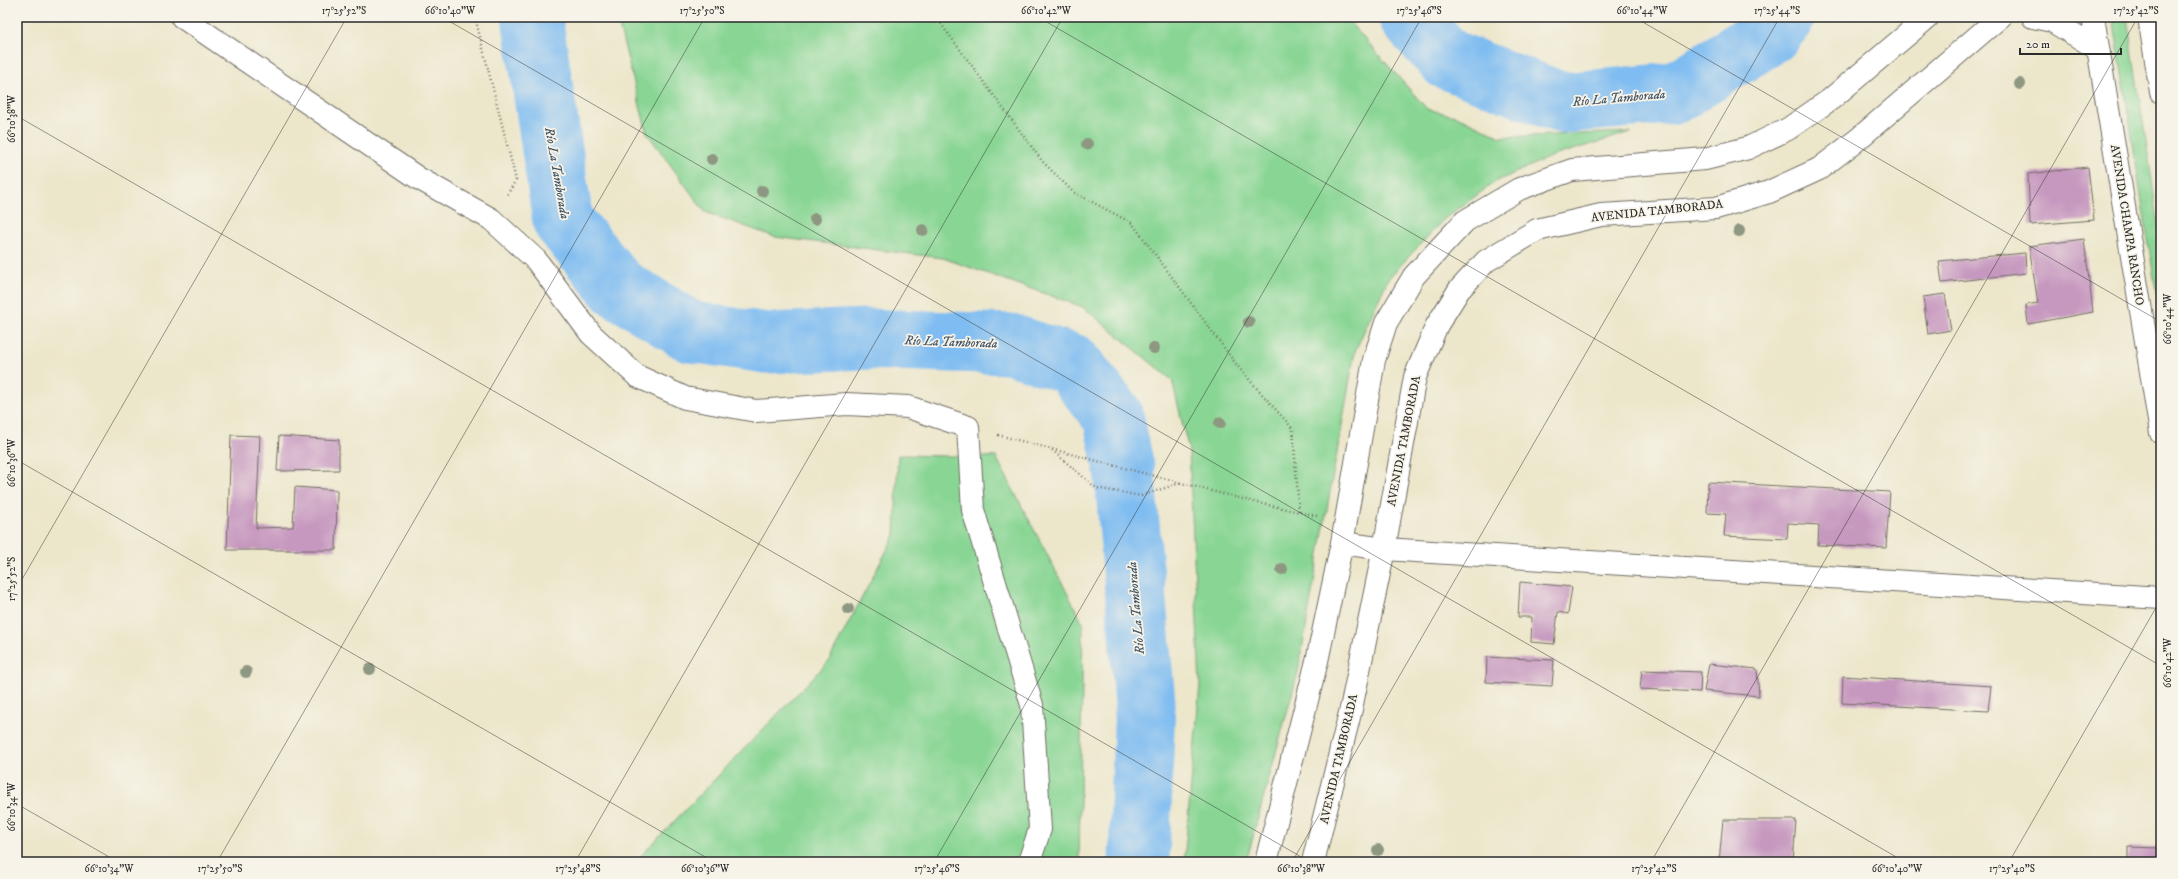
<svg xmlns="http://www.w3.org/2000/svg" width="2178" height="879" font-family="'IM FELL DW Pica',serif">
  <rect width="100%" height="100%" fill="#f7f3e8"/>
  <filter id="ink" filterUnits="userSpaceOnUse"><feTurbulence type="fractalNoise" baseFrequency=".025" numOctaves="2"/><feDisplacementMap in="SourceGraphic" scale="8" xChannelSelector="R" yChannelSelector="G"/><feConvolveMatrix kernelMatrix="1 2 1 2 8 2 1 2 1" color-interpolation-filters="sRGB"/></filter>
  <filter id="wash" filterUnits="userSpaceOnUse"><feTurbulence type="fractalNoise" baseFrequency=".012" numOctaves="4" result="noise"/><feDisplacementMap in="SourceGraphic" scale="16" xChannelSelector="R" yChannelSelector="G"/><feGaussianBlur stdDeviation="0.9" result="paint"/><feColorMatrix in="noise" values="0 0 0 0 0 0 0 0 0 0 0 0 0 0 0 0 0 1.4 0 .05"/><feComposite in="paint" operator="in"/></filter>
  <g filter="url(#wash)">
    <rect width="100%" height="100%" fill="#ece6ca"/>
    <path fill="#89d694" stroke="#5a8060" d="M620,17H1345L1427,109L1459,117L1500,137L1631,132L1550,157L1495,182L1443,220L1388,279L1355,351L1298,672L1246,862H1184L1200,685L1189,451L1172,380L1083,307L943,258L775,237L705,212L647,133L619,25Z
      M2113,17H2127L2161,239V323Z
      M898,455L996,457L1083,623L1079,862H635L828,662L895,535Z"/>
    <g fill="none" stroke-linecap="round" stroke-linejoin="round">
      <path stroke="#7ebcf1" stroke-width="61" d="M532,17L563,221L617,287L691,332L767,343L866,339L1010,344L1072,364L1113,416L1124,468L1145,702L1139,862
        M1409,17L1447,59L1562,103L1675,93L1770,34L1784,17"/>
    </g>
    <g id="blocks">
      <path fill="#c697bf" d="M2088,167L2094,220L2030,225L2028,174Z
        M2084,239L2093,312L2028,324L2026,305L2038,303L2029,246Z
        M2025,253L2026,273L1942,283L1939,261Z
        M1945,294L1951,330L1928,334L1923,297Z
        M231,435L260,436L256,528L293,527L295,487L337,490L336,550H227Z
        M279,436L339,440V470L277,471Z
        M1708,482L1890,492L1886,548L1818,545L1819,525L1788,523L1787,539L1724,536L1726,514L1707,513Z
        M1520,582L1572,587L1568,614L1558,612L1554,644L1531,642L1532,617H1518Z
        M1487,657L1554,660L1552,686L1486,682Z
        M1709,664L1757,669L1759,696L1704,691Z
        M1642,670L1701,672L1700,692L1640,689Z
        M1843,676L1991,686L1988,711L1842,703Z
        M1723,820H1796L1793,862H1719Z
        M2128,847L2161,848V862H2128Z"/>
    </g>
  </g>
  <g filter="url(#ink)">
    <use href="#blocks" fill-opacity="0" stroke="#6f6c63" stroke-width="1"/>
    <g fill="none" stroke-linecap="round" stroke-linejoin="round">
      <defs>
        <path id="minor" d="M182,17L418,178L491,219L536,260L591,334L637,376L685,398L756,411L846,404L908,407L968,427L973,510L1032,705L1040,829L1029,862
          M1342,543L1384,549L2161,598"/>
        <path id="major" d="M2033,17L2052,21L2098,49
          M2093,17L2161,433
          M2149,17L2161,92
          M1266,862L1317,661L1342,543L1374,360L1386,323L1414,276L1465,221L1519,189L1572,170L1705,159L1748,148L1788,129L1831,99L1928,17
          M1313,862L1351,709L1384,549L1415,377L1437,325L1459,290L1486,261L1537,230L1601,215L1716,208L1769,192L1819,169L1857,140L2000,17"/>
      </defs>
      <use href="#minor" stroke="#6f6c63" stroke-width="24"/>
      <use href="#major" stroke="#6f6c63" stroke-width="24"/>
      <path stroke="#6f6c63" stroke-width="2.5" stroke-dasharray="1 3" stroke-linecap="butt" d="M475,17L516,180L507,195
        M936,17L1042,161L1073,192L1132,223L1239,368L1293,429L1299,512
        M998,435L1254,502L1317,516
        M1052,450L1096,488L1141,496L1180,483"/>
      <use href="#minor" stroke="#fff" stroke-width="22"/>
      <use href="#major" stroke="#fff" stroke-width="22"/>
    </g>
    <g fill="#8e9781">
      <circle cx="2020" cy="84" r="6"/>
      <circle cx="1087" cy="144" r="6"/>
      <circle cx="712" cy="159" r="6"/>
      <circle cx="762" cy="191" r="6"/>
      <circle cx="815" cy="219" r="6"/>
      <circle cx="923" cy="230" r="6"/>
      <circle cx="1739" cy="231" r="6"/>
      <circle cx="1249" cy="322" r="6"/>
      <circle cx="1154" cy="348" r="6"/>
      <circle cx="1220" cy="423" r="6"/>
      <circle cx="1282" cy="569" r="6"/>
      <circle cx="848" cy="609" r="6"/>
      <circle cx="370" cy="669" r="6"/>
      <circle cx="246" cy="672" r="6"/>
      <circle cx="1378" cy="850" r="6"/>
    </g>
  </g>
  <path fill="none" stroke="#2b2b2b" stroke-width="1" stroke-opacity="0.45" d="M442,17L1905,862M1038,17L2161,666M1634,17L2161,322M17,116L1310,862M17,460L714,862M17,588L347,17M17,804L118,862M217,862L705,17M575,862L1063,17M934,862L1422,17M1292,862L1780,17M1651,862L2138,17M2009,862L2161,599"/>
  <g text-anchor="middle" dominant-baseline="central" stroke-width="3.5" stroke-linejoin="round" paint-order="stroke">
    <g font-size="12" fill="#2b2b2b" stroke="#f7f3e8">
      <text transform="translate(1657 211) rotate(-6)">AVENIDA TAMBORADA</text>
      <text transform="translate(2127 225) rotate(81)">AVENIDA CHAMPA RANCHO</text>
      <text transform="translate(1404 441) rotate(-79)">AVENIDA TAMBORADA</text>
      <text transform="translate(1339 759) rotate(-77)">AVENIDA TAMBORADA</text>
    </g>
    <g font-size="13" font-style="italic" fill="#445666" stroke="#f7f3e8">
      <text transform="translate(1619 98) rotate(-5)">Río La Tamborada</text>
      <text transform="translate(557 173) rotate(80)">Río La Tamborada</text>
      <text transform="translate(951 342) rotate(2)">Río La Tamborada</text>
      <text transform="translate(1136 608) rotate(-95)">Río La Tamborada</text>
    </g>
  </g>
  <rect width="2178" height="879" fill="none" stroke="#f7f3e8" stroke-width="44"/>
  <path d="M2020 48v6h101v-6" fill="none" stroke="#2b2b2b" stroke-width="2"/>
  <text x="2026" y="48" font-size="12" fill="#2b2b2b" stroke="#f7f3e8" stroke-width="3" paint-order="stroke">20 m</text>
  <rect x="22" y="22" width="2134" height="835" fill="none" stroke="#2b2b2b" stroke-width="1.5"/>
  <g font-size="10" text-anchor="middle" fill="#2b2b2b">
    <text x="344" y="14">17°25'52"S</text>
    <text x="450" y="14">66°10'40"W</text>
    <text x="702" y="14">17°25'50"S</text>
    <text x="1046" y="14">66°10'42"W</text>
    <text x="1419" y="14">17°25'46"S</text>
    <text x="1642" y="14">66°10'44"W</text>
    <text x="1777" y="14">17°25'44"S</text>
    <text x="2136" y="14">17°25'42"S</text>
    <text transform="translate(11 119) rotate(-90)" y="4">66°10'38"W</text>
    <text transform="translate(2167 319) rotate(-90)" y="4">66°10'44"W</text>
    <text transform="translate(11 463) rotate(-90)" y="4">66°10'36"W</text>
    <text transform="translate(11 579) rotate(-90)" y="4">17°25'52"S</text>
    <text transform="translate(2167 663) rotate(-90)" y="4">66°10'42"W</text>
    <text transform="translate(11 807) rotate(-90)" y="4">66°10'34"W</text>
    <text x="109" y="872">66°10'34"W</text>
    <text x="220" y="872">17°25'50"S</text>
    <text x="578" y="872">17°25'48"S</text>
    <text x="705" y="872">66°10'36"W</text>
    <text x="937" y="872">17°25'46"S</text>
    <text x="1301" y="872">66°10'38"W</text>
    <text x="1654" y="872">17°25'42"S</text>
    <text x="1897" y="872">66°10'40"W</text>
    <text x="2012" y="872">17°25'40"S</text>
  </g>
</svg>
